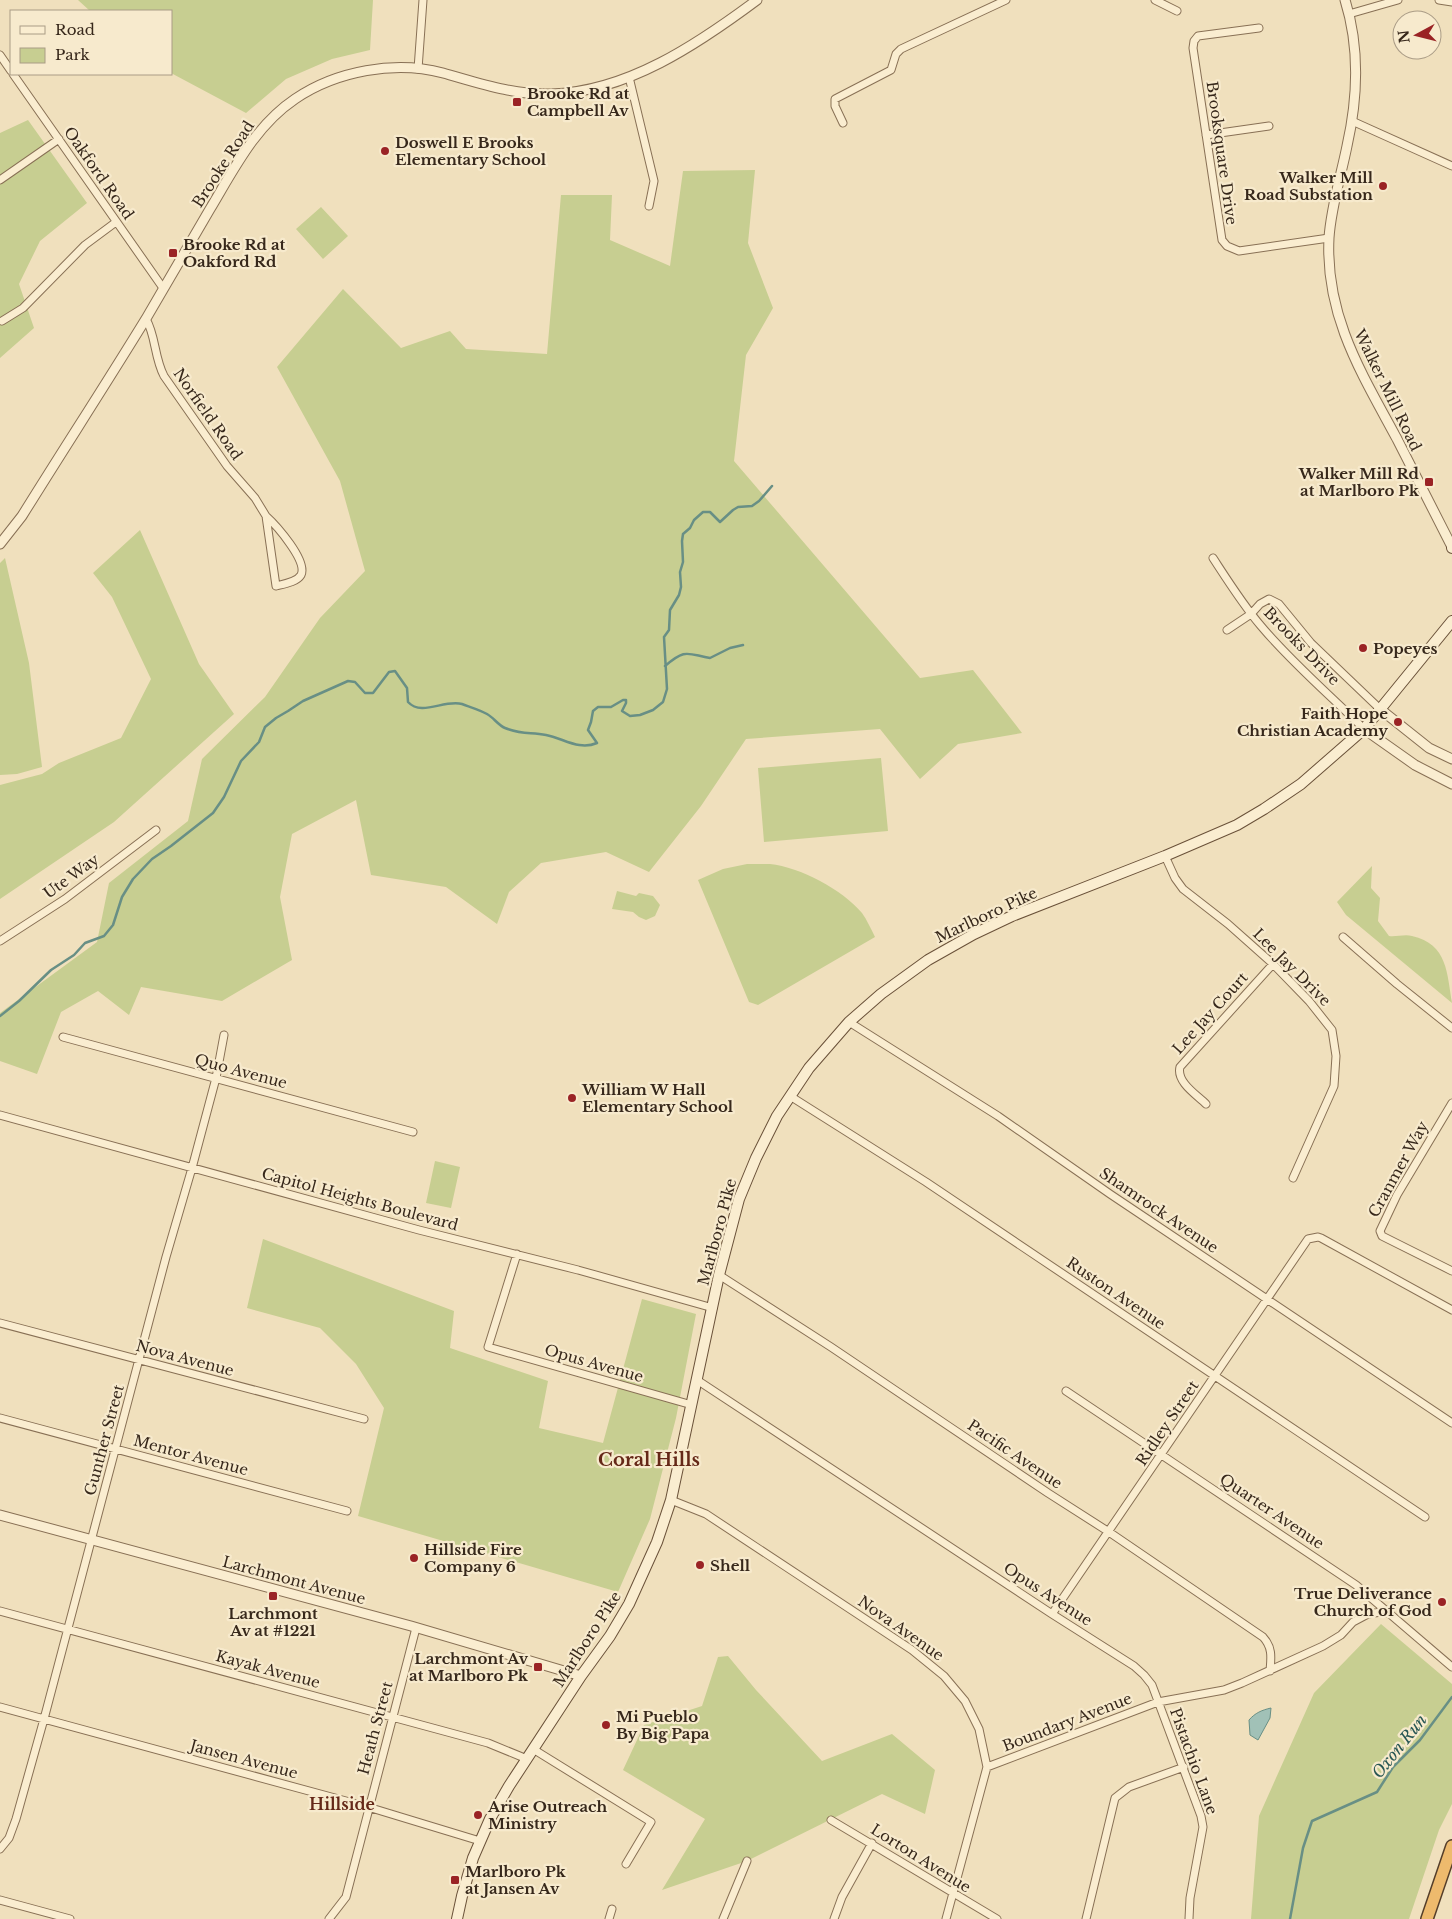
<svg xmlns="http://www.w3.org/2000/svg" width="1452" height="1919" font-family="'Libre Baskerville',serif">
  <rect width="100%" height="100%" fill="#f0e0bd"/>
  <path fill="#c7ce91" d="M78,0H373L370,50L332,59L286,79L246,113L171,73V11H90Z
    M28,120L87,203L40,241L19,284L34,328L0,358V133Z
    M755,170L748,243L773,308L746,355L734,461L920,678L973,670L1022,733L958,744L920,779L880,729L746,739L701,806L649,872L606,852L541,863L509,892L497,924L446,887L371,875L356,800L292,834L280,897L292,960L222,1001L141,987L129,1015L98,991L61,1012L37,1074L0,1061V1013L97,942L109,883L188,821L202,759L265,697L320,618L365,571L340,481L277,367L343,289L401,348L450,331L466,349L547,354L561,195H612L610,240L670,266L683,171Z
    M321,207L348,236L323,259L296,229Z
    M140,530L199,664L234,714L114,822L0,899V785L42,774L59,763L121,738L151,679L112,597L93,573Z
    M5,558L29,663L42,767L17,774L0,775V563Z
    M881,758L888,831L764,842L758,768Z
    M747,864C755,864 763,864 770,864C800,867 843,890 862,913C867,920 871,929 875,937L758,1005L749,1002L698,880L723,869Z
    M1372,866L1371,888L1380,898L1378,921L1389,936C1396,937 1405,934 1412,936C1448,944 1447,974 1452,1003L1346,915L1337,902Z
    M617,891L636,896L639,893L653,896L660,905L655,916L646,920L639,917L633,912L612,909Z
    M435,1161L460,1167L451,1208L426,1203Z
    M263,1239L454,1311L450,1348L548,1381L539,1428L603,1443L642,1299L696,1314L676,1418L650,1519L618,1592L358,1516L384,1408L356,1364L320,1328L247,1308Z
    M1381,1624L1452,1684V1804L1439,1830L1409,1919H1251L1259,1816L1314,1693Z
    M728,1656L756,1690L822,1761L892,1734L935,1770L925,1814L882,1794L747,1861L662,1890L705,1819L623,1770L644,1725L702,1706L718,1657Z"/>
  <path fill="#a1c1b7" stroke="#688f85" d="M1271,1708L1270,1718L1258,1740L1250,1735L1249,1720C1255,1713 1262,1710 1271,1708Z"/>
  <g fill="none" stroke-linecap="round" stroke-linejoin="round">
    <path stroke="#688f85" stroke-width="2.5" d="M665,666C686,648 687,654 710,658L730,648L743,645
      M0,1016L19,1001L51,970L74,955L85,943L104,936L113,925L122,897L133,879L152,859L171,846L213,813L224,797L241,761L259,742L265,727L276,718L288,711L303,701L348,681L355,682L365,693H373L389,672L395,671L407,688L408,702C422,717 444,699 462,704C470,707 480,710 487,714C494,718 498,725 505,728C522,735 530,732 546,735C563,738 579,751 597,743L588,730L591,722L593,711L598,707H611L623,700H626V703L622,711L630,716L640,715L653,710L663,702L667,689L664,637L669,630L670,610L679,595L681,587L680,572L683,562L682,541L683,534L690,528L694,520L703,512H710L720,522L733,510L738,507L752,506L759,501L772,486
      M1290,1919L1303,1848L1312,1821L1377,1792L1393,1767L1420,1740L1452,1697"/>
    <defs>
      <path id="minor" d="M1155,0L1177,11
        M1439,0L1452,2
        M1349,14L1398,0
        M1259,28L1198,36L1194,41L1193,48L1222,240L1227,246L1239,251L1329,238
        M0,55L11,71
        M418,69L423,0
        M13,74L163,288
        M629,77L654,181L649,206
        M1352,121L1452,166
        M843,123L835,106V99L891,70L896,54L901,49L1006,0
        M1206,135L1269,126
        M0,180L59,139
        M146,319C156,336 154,357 164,376L227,466L255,498L266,516L276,586C284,584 297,582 301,575C308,561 276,525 266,516
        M2,321L23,308L85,245L116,222
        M1213,558C1228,581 1243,605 1261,626C1292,663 1330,695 1364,729
        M1227,630L1251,614L1260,604L1269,599L1279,604L1311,643L1380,709
        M1165,856L1175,878L1183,889L1228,924L1273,964L1309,1001L1332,1030L1336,1056L1334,1086L1293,1178
        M1343,937L1397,984L1452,1028
        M0,941L65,899L156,830
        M849,1022L998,1116L1110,1194L1452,1423
        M63,1037L413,1132
        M790,1096L926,1182L1425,1517
        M1452,1103L1397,1195L1380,1231L1382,1236L1452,1271
        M1206,1104C1197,1095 1176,1082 1180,1067L1273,964
        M0,1115L419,1230L578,1270L713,1308
        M517,1254L488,1347L692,1405
        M719,1275L831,1347L1048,1493L1109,1532L1263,1637C1273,1648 1271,1658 1270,1671
        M0,1323L364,1419
        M697,1380L1052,1614L1134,1666L1144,1675L1152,1685L1201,1816L1203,1827L1190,1898L1189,1919
        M1066,1391L1356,1585L1452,1667
        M0,1418L347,1511
        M671,1500L706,1514L912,1650L944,1676L965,1701L979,1729L987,1767L946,1919
        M0,1611L488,1743L527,1759
        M1052,1614L1308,1239L1318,1237L1321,1238L1452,1310
        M0,1707L368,1807L480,1841
        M533,1749L651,1822L626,1864
        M987,1767L1158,1702L1224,1690L1242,1683L1323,1646L1341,1635L1353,1622L1368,1614L1381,1612L1388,1613
        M831,1820L997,1919
        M0,1849L9,1838L16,1819L44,1719L166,1257L192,1168L216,1078L224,1035
        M0,1900L70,1919
        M329,1919L346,1897L416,1628
        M609,1919L612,1909
        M723,1919L747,1861
        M834,1919L842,1897L872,1843
        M1086,1919L1115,1798L1129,1787L1184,1767"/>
      <path id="tertiary" d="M1345,0C1360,48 1358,97 1347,146C1341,176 1331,207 1329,238C1325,316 1362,374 1397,439C1415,475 1434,511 1452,547
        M0,544L22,516C63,450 106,384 147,317C168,281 189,245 210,209C234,169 255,126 295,99C336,71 395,60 443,73C479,83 513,95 551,94C627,92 698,44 757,0
        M1380,709L1429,748L1452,759
        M1364,729L1415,765L1452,784
        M0,1515L411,1626L581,1676"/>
      <path id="secondary" d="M1452,546V548
        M457,1919L462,1896L473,1858L490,1819L509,1786L581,1676L610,1636L629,1604L657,1542L671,1500L719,1275L739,1199L756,1158L777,1116L809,1068L849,1022L881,994L928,960L974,934L1012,916L1165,856L1237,825L1264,809L1301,784L1364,729L1452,621"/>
      <path id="trunk" d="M1427,1919L1452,1846"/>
    </defs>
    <use href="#minor" stroke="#887055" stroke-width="9"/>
    <use href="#tertiary" stroke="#887055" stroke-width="11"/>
    <use href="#secondary" stroke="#6a5139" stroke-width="12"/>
    <use href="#trunk" stroke="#553e2a" stroke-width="14"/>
    <use href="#minor" stroke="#faedd0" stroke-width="7"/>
    <use href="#tertiary" stroke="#faedd0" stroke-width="9"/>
    <use href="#secondary" stroke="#faedd0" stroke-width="10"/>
    <use href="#trunk" stroke="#eeba6d" stroke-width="11"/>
  </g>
  <g fill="#9a2325" stroke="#f7eacd" stroke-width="2">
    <rect x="512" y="97" width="10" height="10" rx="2.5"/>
    <circle cx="385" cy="151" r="5"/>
    <circle cx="1383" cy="186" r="5"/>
    <rect x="168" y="248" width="10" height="10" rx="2.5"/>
    <rect x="1424" y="477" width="10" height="10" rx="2.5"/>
    <circle cx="1363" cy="648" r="5"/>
    <circle cx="1398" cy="722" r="5"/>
    <circle cx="572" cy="1098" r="5"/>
    <circle cx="414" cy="1558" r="5"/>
    <circle cx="700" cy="1565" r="5"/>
    <rect x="268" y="1591" width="10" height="10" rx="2.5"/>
    <circle cx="1442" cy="1602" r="5"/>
    <rect x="533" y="1662" width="10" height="10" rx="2.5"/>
    <circle cx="606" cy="1725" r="5"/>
    <circle cx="478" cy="1815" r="5"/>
    <rect x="450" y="1875" width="10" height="10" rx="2.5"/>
  </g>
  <g text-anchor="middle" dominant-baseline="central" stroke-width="4.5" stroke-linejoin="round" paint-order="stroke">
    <g font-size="15" font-weight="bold" fill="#37281b" stroke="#f7eacd" text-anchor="start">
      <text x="527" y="93">Brooke Rd at<tspan x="527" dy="17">Campbell Av</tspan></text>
      <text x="395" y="142">Doswell E Brooks<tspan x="395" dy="17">Elementary School</tspan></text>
      <text x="1373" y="177" text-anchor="end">Walker Mill<tspan x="1373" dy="17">Road Substation</tspan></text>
      <text x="183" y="244">Brooke Rd at<tspan x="183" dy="17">Oakford Rd</tspan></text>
      <text x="1419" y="473" text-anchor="end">Walker Mill Rd<tspan x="1419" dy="17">at Marlboro Pk</tspan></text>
      <text x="1373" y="648">Popeyes</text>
      <text x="1388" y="713" text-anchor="end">Faith Hope<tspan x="1388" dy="17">Christian Academy</tspan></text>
      <text x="582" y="1089">William W Hall<tspan x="582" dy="17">Elementary School</tspan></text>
      <text x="424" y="1549">Hillside Fire<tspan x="424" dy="17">Company 6</tspan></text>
      <text x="710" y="1565">Shell</text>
      <text x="1432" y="1593" text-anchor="end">True Deliverance<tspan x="1432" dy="17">Church of God</tspan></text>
      <text x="273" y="1613" text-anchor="middle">Larchmont<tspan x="273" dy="17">Av at #1221</tspan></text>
      <text x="528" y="1658" text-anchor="end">Larchmont Av<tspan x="528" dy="17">at Marlboro Pk</tspan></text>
      <text x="616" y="1716">Mi Pueblo<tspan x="616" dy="17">By Big Papa</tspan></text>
      <text x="488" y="1806">Arise Outreach<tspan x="488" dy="17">Ministry</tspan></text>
      <text x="465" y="1871">Marlboro Pk<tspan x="465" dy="17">at Jansen Av</tspan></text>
    </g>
    <g font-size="15" fill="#37281b" stroke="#f7eacd">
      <text transform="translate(1222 153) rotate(82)">Brooksquare Drive</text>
      <text transform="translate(223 164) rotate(-57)">Brooke Road</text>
      <text transform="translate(99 173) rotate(55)">Oakford Road</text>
      <text transform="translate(1388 390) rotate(64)">Walker Mill Road</text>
      <text transform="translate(208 414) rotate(55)">Norfield Road</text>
      <text transform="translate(1302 646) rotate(46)">Brooks Drive</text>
      <text transform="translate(71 876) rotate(-36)">Ute Way</text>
      <text transform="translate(986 915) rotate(-25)">Marlboro Pike</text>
      <text transform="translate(1292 967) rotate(45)">Lee Jay Drive</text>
      <text transform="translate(1210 1013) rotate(-48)">Lee Jay Court</text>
      <text transform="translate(241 1071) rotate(15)">Quo Avenue</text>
      <text transform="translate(1398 1169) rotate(-61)">Cranmer Way</text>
      <text transform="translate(360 1199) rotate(15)">Capitol Heights Boulevard</text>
      <text transform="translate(1159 1210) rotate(34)">Shamrock Avenue</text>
      <text transform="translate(717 1232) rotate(-75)">Marlboro Pike</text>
      <text transform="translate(1116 1293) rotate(34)">Ruston Avenue</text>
      <text transform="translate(185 1358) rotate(15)">Nova Avenue</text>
      <text transform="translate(594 1363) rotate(16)">Opus Avenue</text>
      <text transform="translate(1167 1423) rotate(-56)">Ridley Street</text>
      <text transform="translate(104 1440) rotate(-75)">Gunther Street</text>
      <text transform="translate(1015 1454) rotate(34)">Pacific Avenue</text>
      <text transform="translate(191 1455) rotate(15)">Mentor Avenue</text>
      <text transform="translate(1272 1511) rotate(34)">Quarter Avenue</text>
      <text transform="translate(294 1580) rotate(15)">Larchmont Avenue</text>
      <text transform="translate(1048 1594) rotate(33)">Opus Avenue</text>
      <text transform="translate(901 1628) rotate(35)">Nova Avenue</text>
      <text transform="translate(587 1639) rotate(-57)">Marlboro Pike</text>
      <text transform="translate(268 1669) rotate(15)">Kayak Avenue</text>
      <text transform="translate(1067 1722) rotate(-21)">Boundary Avenue</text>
      <text transform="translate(375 1728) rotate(-75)">Heath Street</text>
      <text transform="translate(244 1759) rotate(15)">Jansen Avenue</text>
      <text transform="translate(1194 1761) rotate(70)">Pistachio Lane</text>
      <text transform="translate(921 1858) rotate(32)">Lorton Avenue</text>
    </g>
    <g font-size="16" font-style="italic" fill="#295754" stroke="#f7eacd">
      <text transform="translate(1399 1746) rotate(-51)">Oxon Run</text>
    </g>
    <g font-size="16" font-weight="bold" fill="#652818" stroke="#f7eacd">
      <text x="342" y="1804">Hillside</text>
    </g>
    <g font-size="18" font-weight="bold" fill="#652818" stroke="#f7eacd">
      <text x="649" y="1460">Coral Hills</text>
    </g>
  </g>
  <rect x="10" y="10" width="162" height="65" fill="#f7eacd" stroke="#aa9c86"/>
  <rect x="20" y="26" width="25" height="8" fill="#faedd0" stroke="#aa9c86"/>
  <text x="55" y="35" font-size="15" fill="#37281b">Road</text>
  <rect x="20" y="48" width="25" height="15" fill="#c7ce91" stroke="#aa9c86"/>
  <text x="55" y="60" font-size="15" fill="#37281b">Park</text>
  <g transform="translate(1417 35) rotate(263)"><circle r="24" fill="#f7eacd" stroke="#aa9c86"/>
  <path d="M0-4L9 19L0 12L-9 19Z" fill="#9a2325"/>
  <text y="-8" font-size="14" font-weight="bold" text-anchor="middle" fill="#37281b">N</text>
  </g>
</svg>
